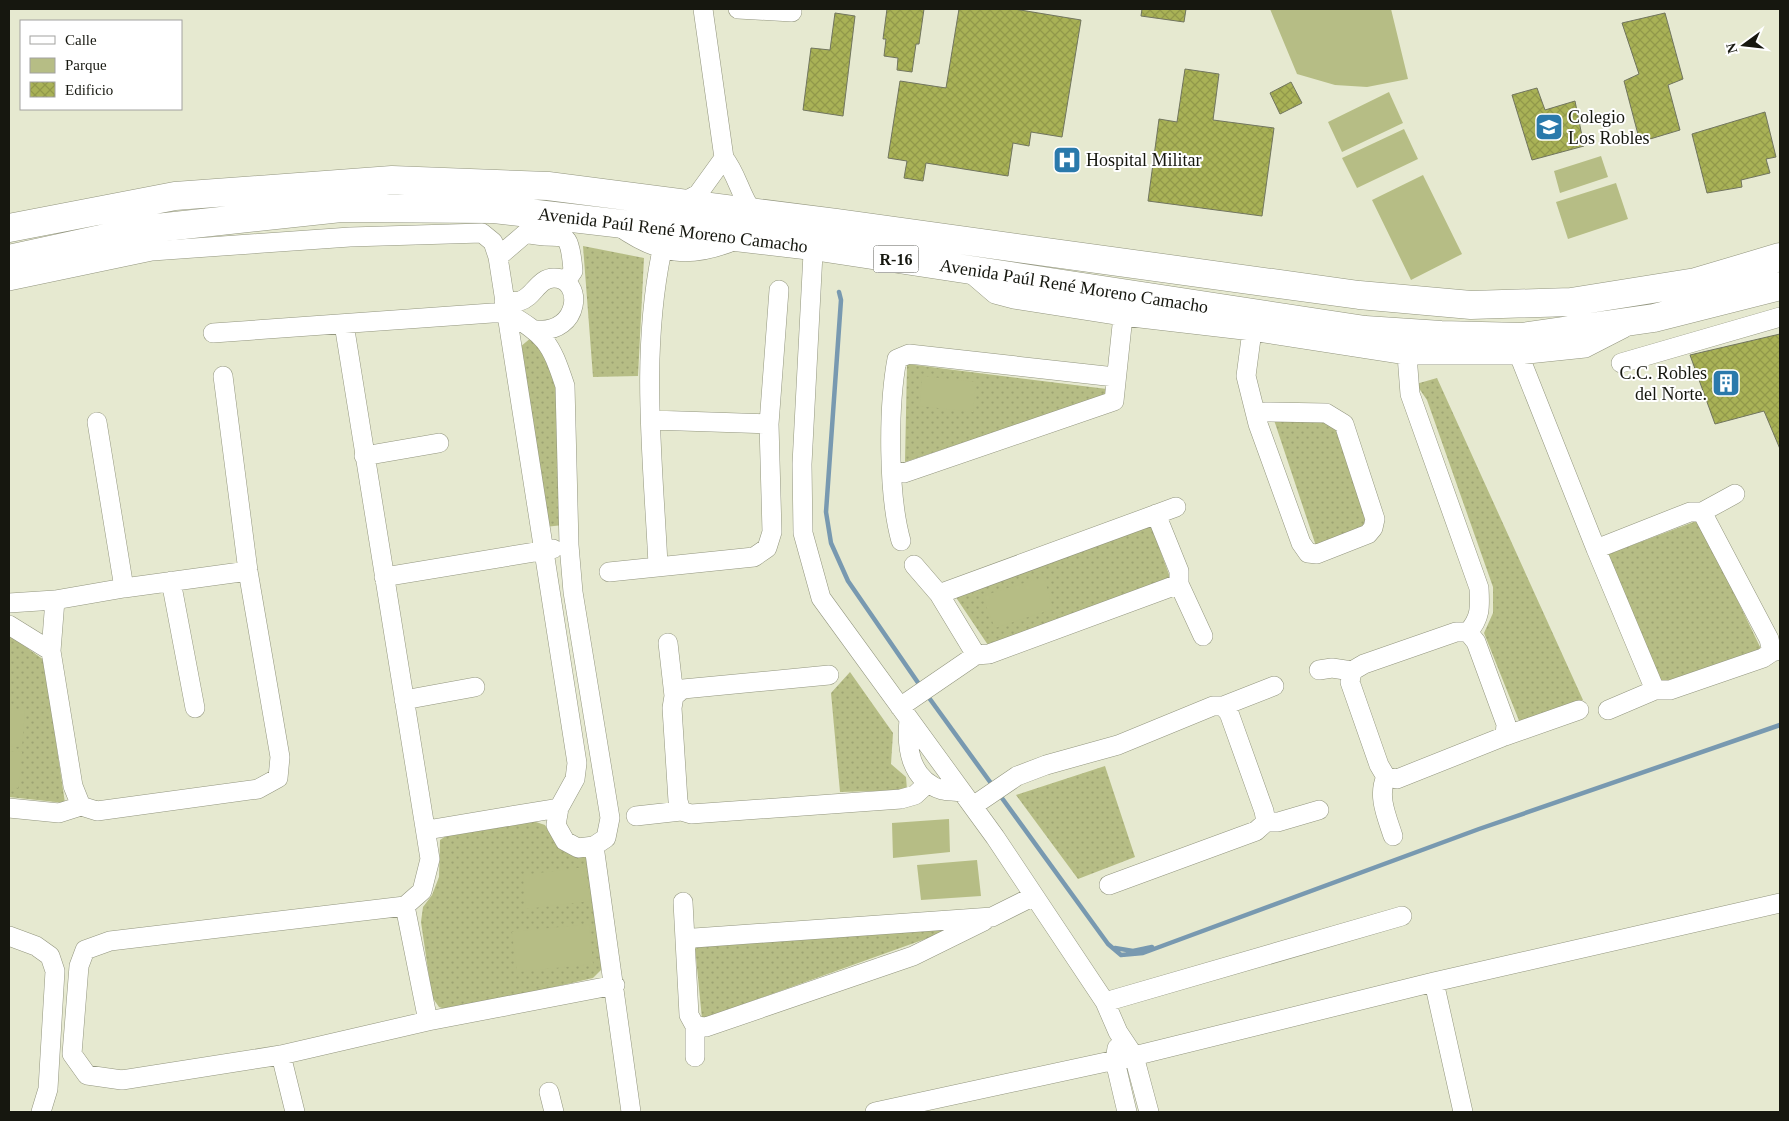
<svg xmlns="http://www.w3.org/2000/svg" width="1789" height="1121" font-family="Georgia,serif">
  <defs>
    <pattern id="green-dots" width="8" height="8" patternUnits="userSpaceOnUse" patternTransform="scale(1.25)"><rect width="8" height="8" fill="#b6bd85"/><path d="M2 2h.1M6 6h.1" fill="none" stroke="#9ca272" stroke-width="1.8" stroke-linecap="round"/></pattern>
    <pattern id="building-cross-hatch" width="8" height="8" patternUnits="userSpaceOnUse" patternTransform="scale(1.25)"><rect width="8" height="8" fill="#a9b256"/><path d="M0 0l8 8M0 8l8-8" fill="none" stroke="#91984a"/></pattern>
  </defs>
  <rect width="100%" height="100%" fill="#e6e9d0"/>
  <path fill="url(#green-dots)" d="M583,246L644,258L638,376L593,377Z
    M532,337L550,359L556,378L563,525L545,527L520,347Z
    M907,364L1107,389L1105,395L905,462Z
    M1437,378L1583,700L1520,723L1484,633L1493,613V587L1427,400L1416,384Z
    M1274,420L1324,422L1335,425L1367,516L1365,525L1361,529L1316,546Z
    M1699,520L1762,651L1662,687L1606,555Z
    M1151,525L1171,580L988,645L955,596Z
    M9,635L44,660L65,803L9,797Z
    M850,672L893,733L891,764L906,777L907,790L840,792L831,693Z
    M1105,766L1135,857L1078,879L1016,795Z
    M530,820L545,825L557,845L589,859L605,958L601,970L593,978L451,1011L439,1007L432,997L421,922L423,907L432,895L439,877L440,840L452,832Z
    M956,928L702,1019L695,947Z"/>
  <path fill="#b6bd85" d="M1270,9H1391L1408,79L1367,87L1335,85L1297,74Z
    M1389,92L1403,123L1342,152L1328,122Z
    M1404,129L1418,159L1357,188L1342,158Z
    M1601,156L1608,177L1560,193L1554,171Z
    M1423,175L1462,254L1411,280L1372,200Z
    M1616,183L1628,219L1568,239L1556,202Z
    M922,376L976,382L973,412L920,406Z
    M1044,577L1053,609L995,628L982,596Z
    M9,708L25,710L22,747L9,746Z
    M9,751L22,752L18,788L9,787Z
    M949,819L950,852L893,858L892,823Z
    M977,860L981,896L921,900L917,865Z
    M586,867L590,901L526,909L523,875Z
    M589,924L593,964L517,972L512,932Z"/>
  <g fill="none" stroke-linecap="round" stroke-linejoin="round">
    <path stroke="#7899b0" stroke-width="4.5" d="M839,292L841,300L826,512L831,543L848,581L921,687
      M927,695L993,786
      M999,794L1108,944L1121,955L1143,953L1479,829L1780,725
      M1115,948L1133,951L1152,947"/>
  </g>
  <path fill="url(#building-cross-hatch)" stroke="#71755e" d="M887,9H924L919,44H916L912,72L897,70L898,58L884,56L886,39H883Z
    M959,9H1014L1081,20L1062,137L1031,132L1029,146L1013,143L1008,176L926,163L923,181L904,178L907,161L888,158L900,81L946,88Z
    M1142,9H1186L1184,22L1141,16Z
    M835,13L855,16L843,116L803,110L811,48L830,50Z
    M1665,13L1683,79L1668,85L1680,130L1640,142L1624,81L1639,74L1622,23Z
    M1185,69L1219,74L1213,120L1274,128L1262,216L1148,201L1159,119L1177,122Z
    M1291,82L1302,103L1280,114L1270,93Z
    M1537,88L1545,110L1575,101L1584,146L1532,160L1512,95Z
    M1765,112L1776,157L1766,159L1770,173L1741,180L1742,187L1707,193L1692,134Z
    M1780,334V449L1764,411L1715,424L1690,355Z"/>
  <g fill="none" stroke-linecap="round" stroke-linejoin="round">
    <defs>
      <path id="street" d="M703,9L724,158
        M738,9L792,12
        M682,203L698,194L724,158C737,174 740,195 752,211
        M617,225C659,255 690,260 738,239
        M814,234L802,464L803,533L821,598L995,837L1105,1002L1118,1032L1134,1056L1149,1112
        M498,257L577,763L575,779L559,808L556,825L565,841L578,848L594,846
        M967,270L995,294L1014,299L1123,316L1252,331L1407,355H1519L1585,348L1624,328
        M9,281L152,251L350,237L482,233L493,242L498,257L526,233C563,243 569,221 573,271L566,281
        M504,301C509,301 515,302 520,301C534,297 538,278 554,278C584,278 581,334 536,330
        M344,324L430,859L422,891L405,906L428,1021
        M1252,331L1246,376L1258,424L1301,543L1308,553L1317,554L1368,534L1373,528L1375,519L1344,424L1326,413L1265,412L1257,416
        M213,333L506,312C546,336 550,341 565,386L569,545L573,592L610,818L606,838L594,846L631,1112
        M1407,355L1410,394L1479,588C1480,606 1481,618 1468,632H1456L1364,664L1352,671L1350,682L1379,765L1386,777L1397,779L1505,736L1579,710
        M1519,355L1596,549L1690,512H1702L1735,494
        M1621,363L1780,317
        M651,420L769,424
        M97,422L124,588
        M364,456L439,443
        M892,470L904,473L1114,401L1123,316
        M1702,512L1769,639L1772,652
        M1156,514L1179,571V584L1203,636
        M901,541C888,495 888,407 897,359L909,354L1115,377
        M1596,549L1655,690
        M658,565C653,459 640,355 662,250
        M914,565L939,594L976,655
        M609,572L754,557L767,548L772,532L769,424L779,290
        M384,577L553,549
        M171,581L195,708
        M939,594L1176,507
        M55,600L51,651L73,786L81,806
        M9,603L55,600L124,588L248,571
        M9,625L51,651
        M1468,632L1476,642L1506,724L1505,736
        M668,643L674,696L672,708L678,801L681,811
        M1319,670L1332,668L1352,671
        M674,696L683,689L829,675
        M404,700L475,687
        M1223,706L1229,713L1264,811L1266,822
        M900,707L976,655L989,654L1179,584
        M1608,710L1655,690H1670L1763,658L1772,652L1780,650
        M909,720C906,747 910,780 942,790C947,791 955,791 962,792
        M1386,777C1377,796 1387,817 1393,836
        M973,806L1017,776L1046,765L1118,745L1213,706H1223L1274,686
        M9,808L59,813L81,806L97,811L258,789L278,778L280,757L248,571L223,376
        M636,816L681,811L691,814L901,799L915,795L928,783
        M427,830L559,808
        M1109,885L1256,831L1266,822H1278L1319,810
        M683,902L689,1015L695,1026V1057
        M405,906L110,941L85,950L79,966L72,1054L87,1075L122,1080L281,1055L428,1021L615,985
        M9,936L36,946L50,956L55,971L48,1089L41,1112
        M686,941L694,938L992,917L1034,896
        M1434,982L1463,1112
        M1105,1002L1402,916
        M695,1026L706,1027L913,956L984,921
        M1117,1048L1115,1061L1127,1112
        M281,1055L295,1112
        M549,1092L554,1112
        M875,1112L1134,1056L1434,982L1780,903"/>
      <path id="primary" d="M9,228L175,196L392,180L548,186L836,223L1359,295L1471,305L1571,302L1696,282L1780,257
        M9,259L147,229L341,208L494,209L813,246L1365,330L1441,335L1522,337L1654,318L1780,286"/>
    </defs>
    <use href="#street" stroke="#92957e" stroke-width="20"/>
    <use href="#primary" stroke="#92957e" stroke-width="29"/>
    <use href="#street" stroke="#fff" stroke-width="19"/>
    <use href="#primary" stroke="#fff" stroke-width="28"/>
  </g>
  <defs>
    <symbol id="school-square" viewBox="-11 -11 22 22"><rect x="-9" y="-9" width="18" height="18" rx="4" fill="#2a79ab" stroke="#fff"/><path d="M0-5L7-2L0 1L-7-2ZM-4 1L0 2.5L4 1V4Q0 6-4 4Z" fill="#fff"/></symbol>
    <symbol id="hospital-square" viewBox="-11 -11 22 22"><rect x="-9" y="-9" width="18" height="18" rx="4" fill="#2a79ab" stroke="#fff"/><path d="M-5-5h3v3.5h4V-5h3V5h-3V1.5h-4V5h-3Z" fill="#fff"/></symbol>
    <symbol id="building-square" viewBox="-11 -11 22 22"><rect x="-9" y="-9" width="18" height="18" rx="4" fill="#2a79ab" stroke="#fff"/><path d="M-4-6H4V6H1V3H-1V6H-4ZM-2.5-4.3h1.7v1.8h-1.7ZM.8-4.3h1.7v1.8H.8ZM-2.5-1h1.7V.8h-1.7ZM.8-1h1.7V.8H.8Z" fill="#fff"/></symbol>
  </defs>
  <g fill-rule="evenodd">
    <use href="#school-square" x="1533" y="111" width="32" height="32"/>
    <use href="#hospital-square" x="1051" y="144" width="32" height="32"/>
    <use href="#building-square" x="1710" y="367" width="32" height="32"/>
  </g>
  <g text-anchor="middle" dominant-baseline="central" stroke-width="4" stroke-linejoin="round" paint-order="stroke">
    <rect fill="#fff" stroke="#5c5d57" stroke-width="1" x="873.5" y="245.5" width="45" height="27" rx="4"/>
    <g font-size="16" font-weight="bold" fill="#16170f">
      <text x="896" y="259">R-16</text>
    </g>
    <g font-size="18" fill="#16170f" stroke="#fff" text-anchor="start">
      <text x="1568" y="117">Colegio<tspan x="1568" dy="21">Los Robles</tspan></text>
      <text x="1086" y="160">Hospital Militar</text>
      <text x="1707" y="373" text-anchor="end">C.C. Robles<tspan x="1707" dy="21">del Norte.</tspan></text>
    </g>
    <g font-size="18" fill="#16170f" stroke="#fff">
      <text transform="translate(673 230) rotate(7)">Avenida Paúl René Moreno Camacho</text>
      <text transform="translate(1074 286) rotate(9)">Avenida Paúl René Moreno Camacho</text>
    </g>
  </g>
  <rect width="1789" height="1121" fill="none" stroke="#16170f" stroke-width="20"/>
  <rect x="20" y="20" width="162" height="90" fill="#ffffff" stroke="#a2a29f"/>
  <rect x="30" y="36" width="25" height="8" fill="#ffffff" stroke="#a2a29f"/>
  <text x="65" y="45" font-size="15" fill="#16170f">Calle</text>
  <rect x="30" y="58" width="25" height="15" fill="#b6bd85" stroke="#a2a29f"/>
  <text x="65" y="70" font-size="15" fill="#16170f">Parque</text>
  <rect x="30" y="82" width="25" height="15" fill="url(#building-cross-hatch)" stroke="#a2a29f"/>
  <text x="65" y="95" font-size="15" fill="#16170f">Edificio</text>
  <g transform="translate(1744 45) rotate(255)" stroke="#ffffff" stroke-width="4" paint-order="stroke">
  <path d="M0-4L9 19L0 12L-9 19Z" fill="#16170f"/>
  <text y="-8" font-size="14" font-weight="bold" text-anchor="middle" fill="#16170f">N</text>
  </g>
</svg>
